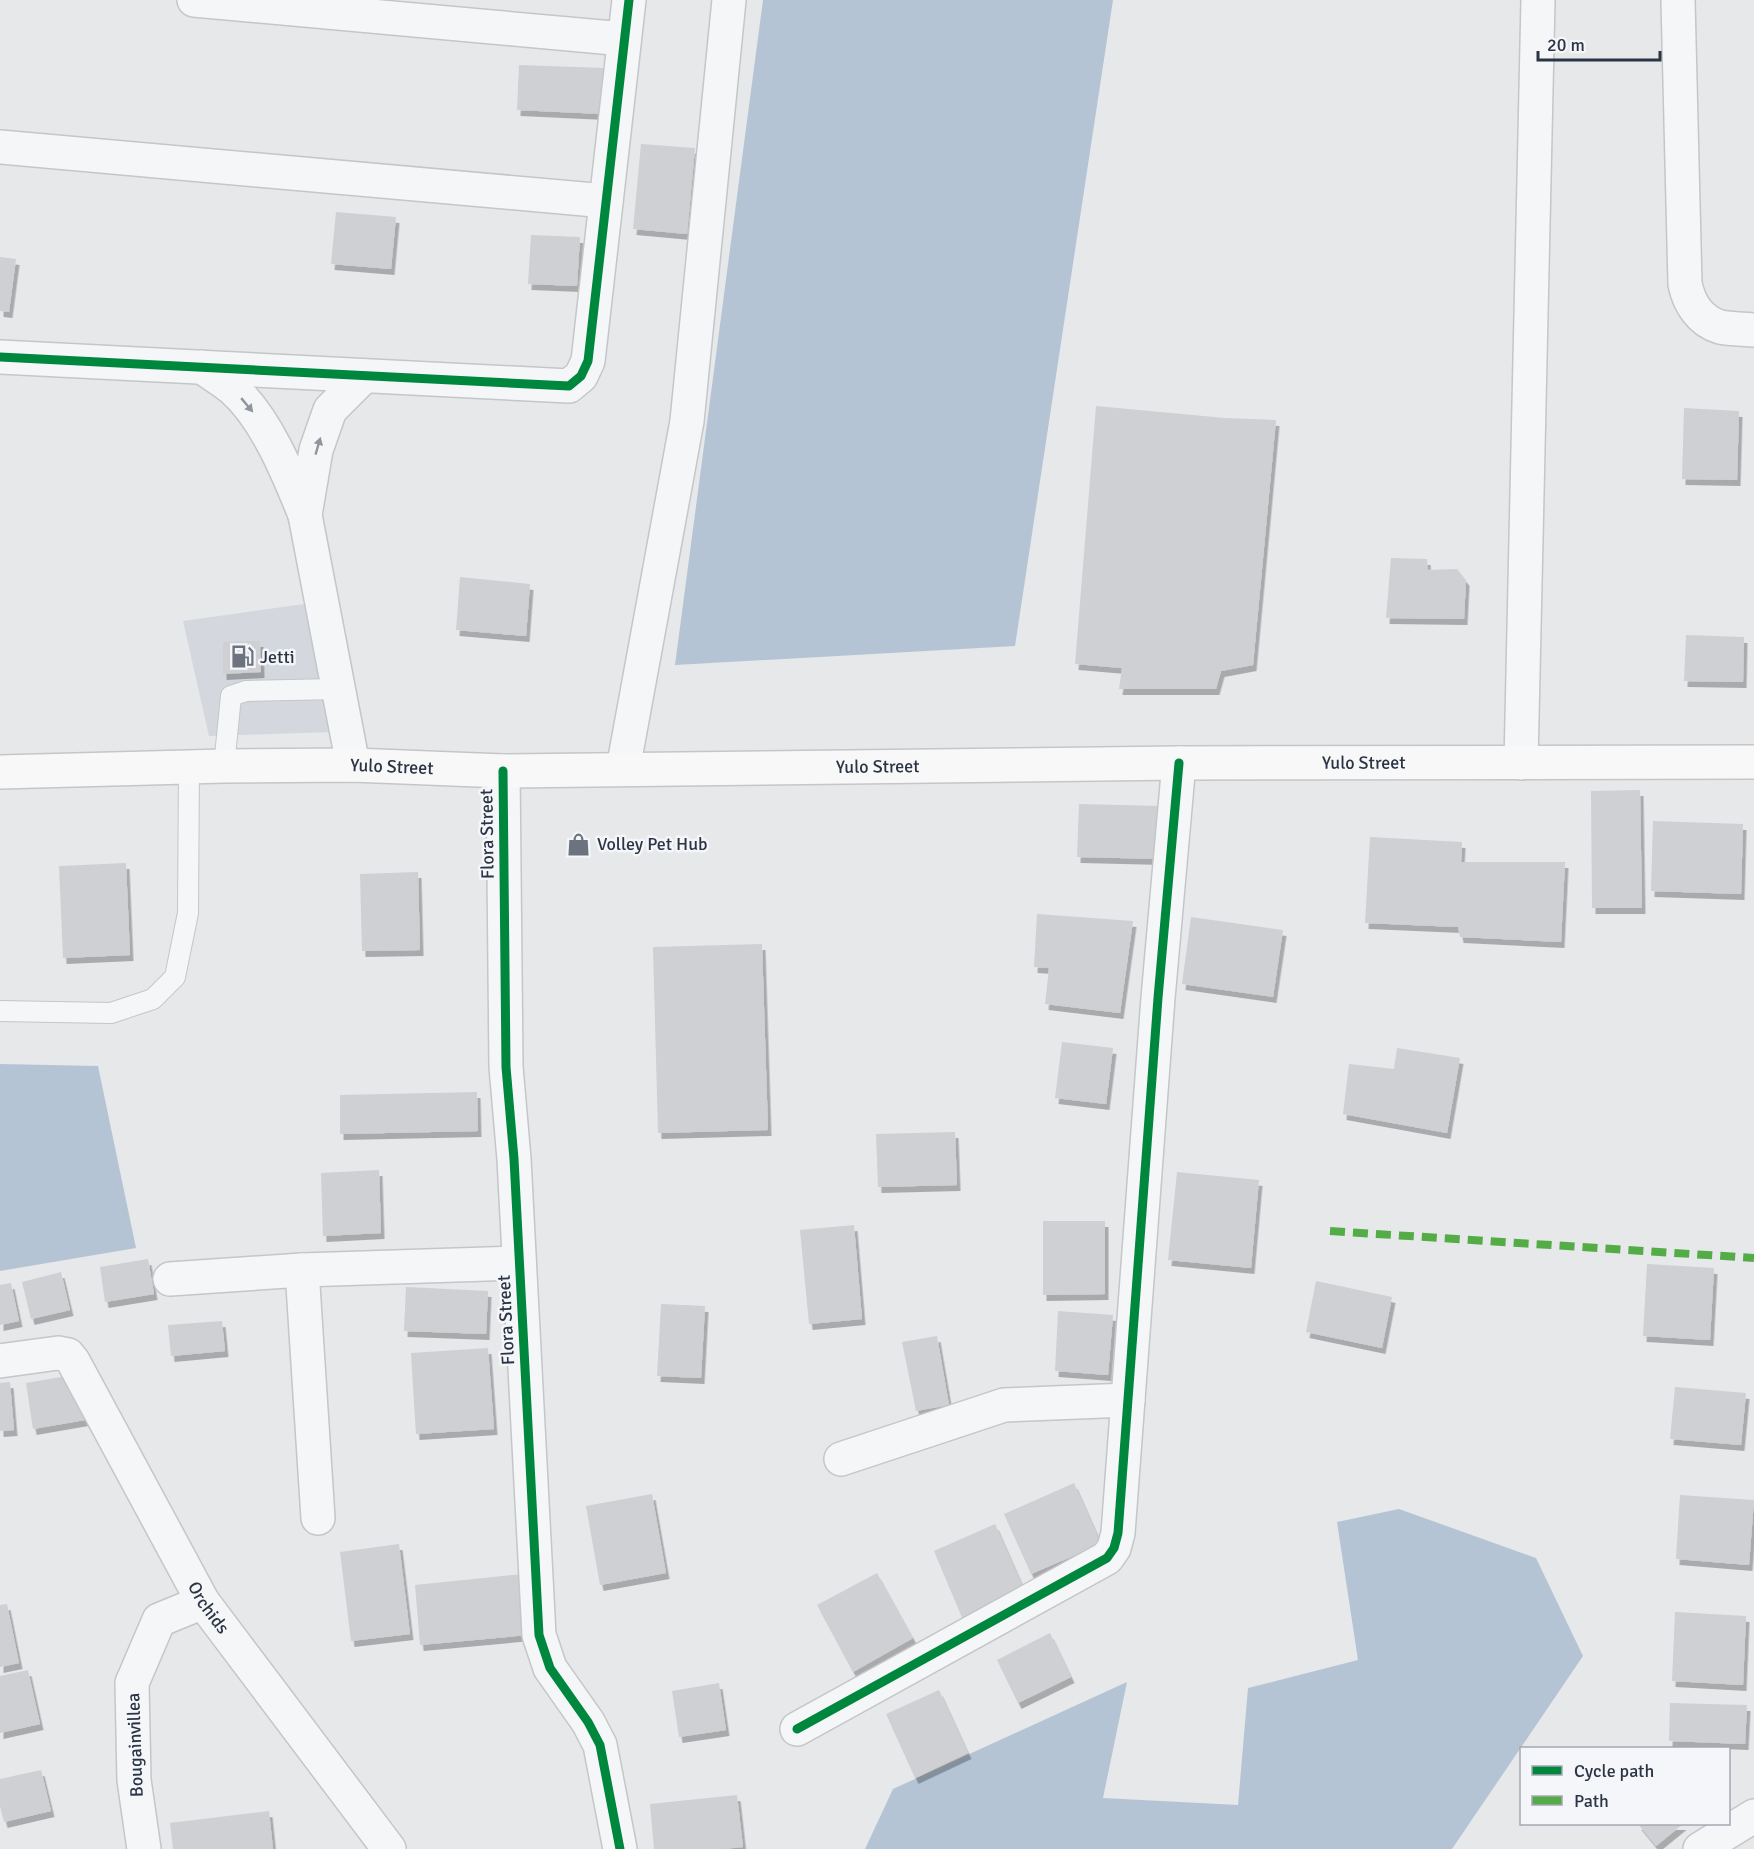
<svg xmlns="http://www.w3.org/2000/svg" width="1754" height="1849" font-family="Signika,sans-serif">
  <defs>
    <filter id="shadow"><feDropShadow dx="3.5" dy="6" stdDeviation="0" flood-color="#0004"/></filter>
  </defs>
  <rect width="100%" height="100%" fill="#e6e8ea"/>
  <path fill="#d4d7dd" d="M304,604L332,732L209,736L183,621Z"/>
  <path fill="#b4c4d5" d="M763,0H1113L1015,646L675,665Z
    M0,1064L98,1066L136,1248L0,1271Z
    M1399,1509L1536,1558L1583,1656L1452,1849H865L893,1789L1127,1682L1103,1798L1238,1805L1248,1688L1358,1660L1337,1522Z"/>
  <path fill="#ced0d3" filter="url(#shadow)" d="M519,65L604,68L602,114L517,110Z
    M641,144L695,148L687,234L633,229Z
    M336,212L396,217L391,269L331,264Z
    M531,235L580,237L577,286L528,284Z
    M0,257L16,259L9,312L0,311Z
    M1096,406L1225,418L1276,420L1253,665L1221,671L1216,689H1119L1122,668L1075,664Z
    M1684,408L1739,411L1737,480L1682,479Z
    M1391,558L1427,559L1428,570L1457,569L1466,580L1464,619L1386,618Z
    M460,577L530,584L526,636L456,630Z
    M1686,635L1744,637L1743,682L1684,681Z
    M260,641L261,672L223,674V642Z
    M1640,790L1642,908H1592L1591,791Z
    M1079,804L1162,806L1161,859L1077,857Z
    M1653,821L1743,824L1741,894L1651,891Z
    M1370,837L1462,842L1461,862H1565L1561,942L1460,937L1458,927L1365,923Z
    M126,863L130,955L63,958L59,866Z
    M418,872L420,950L362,951L360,874Z
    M1037,914L1133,921L1120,1013L1045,1004L1049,968L1034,967Z
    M1191,917L1283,930L1273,997L1182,984Z
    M762,944L768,1130L658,1133L653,947Z
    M1062,1042L1113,1048L1106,1104L1055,1098Z
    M1397,1048L1460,1058L1447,1133L1343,1114L1349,1064L1394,1069Z
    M477,1092L478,1131L340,1134V1095Z
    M955,1132L957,1185L878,1187L876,1134Z
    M379,1170L381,1233L323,1236L321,1173Z
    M1177,1172L1259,1180L1251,1268L1168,1260Z
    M1043,1221H1105V1294L1043,1295Z
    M854,1225L862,1319L809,1324L800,1230Z
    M148,1259L154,1294L105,1302L100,1267Z
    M1647,1264L1714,1268L1710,1340L1643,1336Z
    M61,1272L70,1310L31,1319L22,1282Z
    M1316,1281L1392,1297L1382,1348L1306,1332Z
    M11,1283L19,1321L0,1325V1285Z
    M406,1287L488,1291L486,1334L404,1331Z
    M661,1304L705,1306L701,1378L657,1376Z
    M1058,1311L1113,1315L1108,1375L1055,1371Z
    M222,1321L225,1351L171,1356L168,1325Z
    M937,1336L949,1405L916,1411L902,1342Z
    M488,1348L494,1429L416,1434L411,1353Z
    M78,1374L85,1420L33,1429L26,1383Z
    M10,1382L14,1430L0,1431V1383Z
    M1675,1387L1746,1393L1741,1445L1670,1439Z
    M1074,1483L1101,1544L1031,1574L1004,1514Z
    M652,1494L666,1573L600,1585L586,1506Z
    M1680,1495L1754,1500L1749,1565L1676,1559Z
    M995,1524L1026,1594L963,1620L934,1551Z
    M399,1544L410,1634L351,1641L340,1552Z
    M877,1573L913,1638L853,1672L817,1605Z
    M522,1574L528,1635L420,1645L415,1585Z
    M7,1604L19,1663L0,1667V1605Z
    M1675,1612L1746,1616L1743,1685L1672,1681Z
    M1050,1633L1071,1677L1018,1703L997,1660Z
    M28,1670L40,1724L0,1733V1676Z
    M719,1683L726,1730L679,1737L672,1691Z
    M939,1690L968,1753L915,1778L886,1714Z
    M1670,1703L1747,1705L1745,1744L1669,1741Z
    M41,1770L51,1811L4,1822L0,1806V1779Z
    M737,1795L743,1847L723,1849H654L650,1804Z
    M269,1811L273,1849H173L170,1823Z
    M1638,1824H1683L1656,1846Z"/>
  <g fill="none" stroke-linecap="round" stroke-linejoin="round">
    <defs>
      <path id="lane" d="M224,766L231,696L246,691L337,689
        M0,1011L111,1013L153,999L175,977L188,913L189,766"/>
      <g id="street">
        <path d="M194,0L624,39"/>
        <path d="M1678,0L1685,284C1689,303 1700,321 1720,327C1730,329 1743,329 1754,330"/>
        <path d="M0,147L606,201"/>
        <path d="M0,357L569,386L581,376L588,361L629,0"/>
        <path d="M202,367C213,375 224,381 233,389C266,418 289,475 305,515L316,450L330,410L364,376"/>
        <path d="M305,515L353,765"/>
        <path d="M1521,763L1538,0"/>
        <path d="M623,769L687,421L729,0"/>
        <path d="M503,771L506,1067L514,1159L539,1635L550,1668L588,1722L600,1745L620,1849"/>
        <path d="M302,1270L318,1518"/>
        <path d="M170,1279L302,1270L519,1263"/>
        <path id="s1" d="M0,1361L58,1353L68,1355L73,1361L203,1602L389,1849"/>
        <path d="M841,1459L1004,1405L1128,1400"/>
        <path d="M797,1729L1107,1558L1114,1548L1118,1533L1158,998L1179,763"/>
        <path d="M144,1849L134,1780L132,1683L159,1620L203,1602"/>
        <path d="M1700,1849L1754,1816"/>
      </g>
      <g id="secondary">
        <path id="s2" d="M0,772L224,766L353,765L503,771L1179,763L1754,762"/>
      </g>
    </defs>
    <use href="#lane" stroke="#c4c6c8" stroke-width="22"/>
    <use href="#street" stroke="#c4c6c8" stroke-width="36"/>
    <use href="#secondary" stroke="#c4c6c8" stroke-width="36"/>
    <use href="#lane" stroke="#f5f6f7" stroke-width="20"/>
    <use href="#street" stroke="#f5f6f7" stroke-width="33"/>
    <use href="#secondary" stroke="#f8f8f8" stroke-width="33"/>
    <path stroke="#54ac47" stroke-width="8" stroke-dasharray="15 8" stroke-linecap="butt" d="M1330,1231L1754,1258"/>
    <defs>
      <path id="cycleway" d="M0,357L569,386L581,376L588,361L629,0
        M503,771L506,1067L514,1159L539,1635L550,1668L588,1722L600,1745L620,1849
        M797,1729L1107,1558L1114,1548L1118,1533L1158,998L1179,763"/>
    </defs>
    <use href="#cycleway" stroke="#f4f6f9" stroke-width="13"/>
    <use href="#cycleway" stroke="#00873e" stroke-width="9"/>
  </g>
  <defs><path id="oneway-solid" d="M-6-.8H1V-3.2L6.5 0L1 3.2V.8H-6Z" transform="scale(1.5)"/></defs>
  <g fill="#90959e">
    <use href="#oneway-solid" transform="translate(247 405) rotate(50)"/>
    <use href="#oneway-solid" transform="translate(318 446) rotate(-74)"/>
  </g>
  <defs>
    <symbol id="fuel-bare" viewBox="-9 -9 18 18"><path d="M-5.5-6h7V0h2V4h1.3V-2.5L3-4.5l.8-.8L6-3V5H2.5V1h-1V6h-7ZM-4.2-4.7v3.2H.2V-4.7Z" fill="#6c737f" stroke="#f4f6f9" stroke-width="2.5" paint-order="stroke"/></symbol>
    <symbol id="shop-bare" viewBox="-9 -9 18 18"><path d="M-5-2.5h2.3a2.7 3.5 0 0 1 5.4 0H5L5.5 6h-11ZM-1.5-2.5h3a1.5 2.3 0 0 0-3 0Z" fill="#6c737f" stroke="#f4f6f9" stroke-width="2.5" paint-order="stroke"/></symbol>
  </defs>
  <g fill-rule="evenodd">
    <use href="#fuel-bare" x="226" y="640" width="33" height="33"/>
    <use href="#shop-bare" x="562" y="828" width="33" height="33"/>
  </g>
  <g text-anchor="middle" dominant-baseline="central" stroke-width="5" stroke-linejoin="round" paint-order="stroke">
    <g font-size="18" fill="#2b3445" stroke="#f4f6f9" text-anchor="start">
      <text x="260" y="657">Jetti</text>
      <text x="597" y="844">Volley Pet Hub</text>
    </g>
    <g font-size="18" fill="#2b3445" stroke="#f4f6f9">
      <text stroke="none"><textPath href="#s2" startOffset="1364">Yulo Street</textPath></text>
      <text stroke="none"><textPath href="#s2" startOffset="878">Yulo Street</textPath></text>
      <text stroke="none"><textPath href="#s2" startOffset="392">Yulo Street</textPath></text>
      <text transform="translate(487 834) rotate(-91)">Flora Street</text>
      <text transform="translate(506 1320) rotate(-93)">Flora Street</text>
      <text stroke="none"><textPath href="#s1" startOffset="358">Orchids</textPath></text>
      <text transform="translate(135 1745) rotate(-92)">Bougainvillea</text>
    </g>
  </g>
  <rect x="1520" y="1747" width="210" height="78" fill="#f4f6f9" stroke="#a4a8b1" stroke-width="1.5"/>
  <rect x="1532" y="1766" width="30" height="9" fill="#00873e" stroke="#a4a8b1" stroke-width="1.5"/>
  <text x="1574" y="1777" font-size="18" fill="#2b3445">Cycle path</text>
  <rect x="1532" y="1796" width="30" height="9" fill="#54ac47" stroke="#a4a8b1" stroke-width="1.5"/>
  <text x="1574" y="1807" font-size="18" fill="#2b3445">Path</text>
  <path d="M1538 51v9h122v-9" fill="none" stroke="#2b3445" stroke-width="3"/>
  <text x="1547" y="51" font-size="18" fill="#2b3445" stroke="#f4f6f9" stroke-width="4.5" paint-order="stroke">20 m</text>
</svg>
